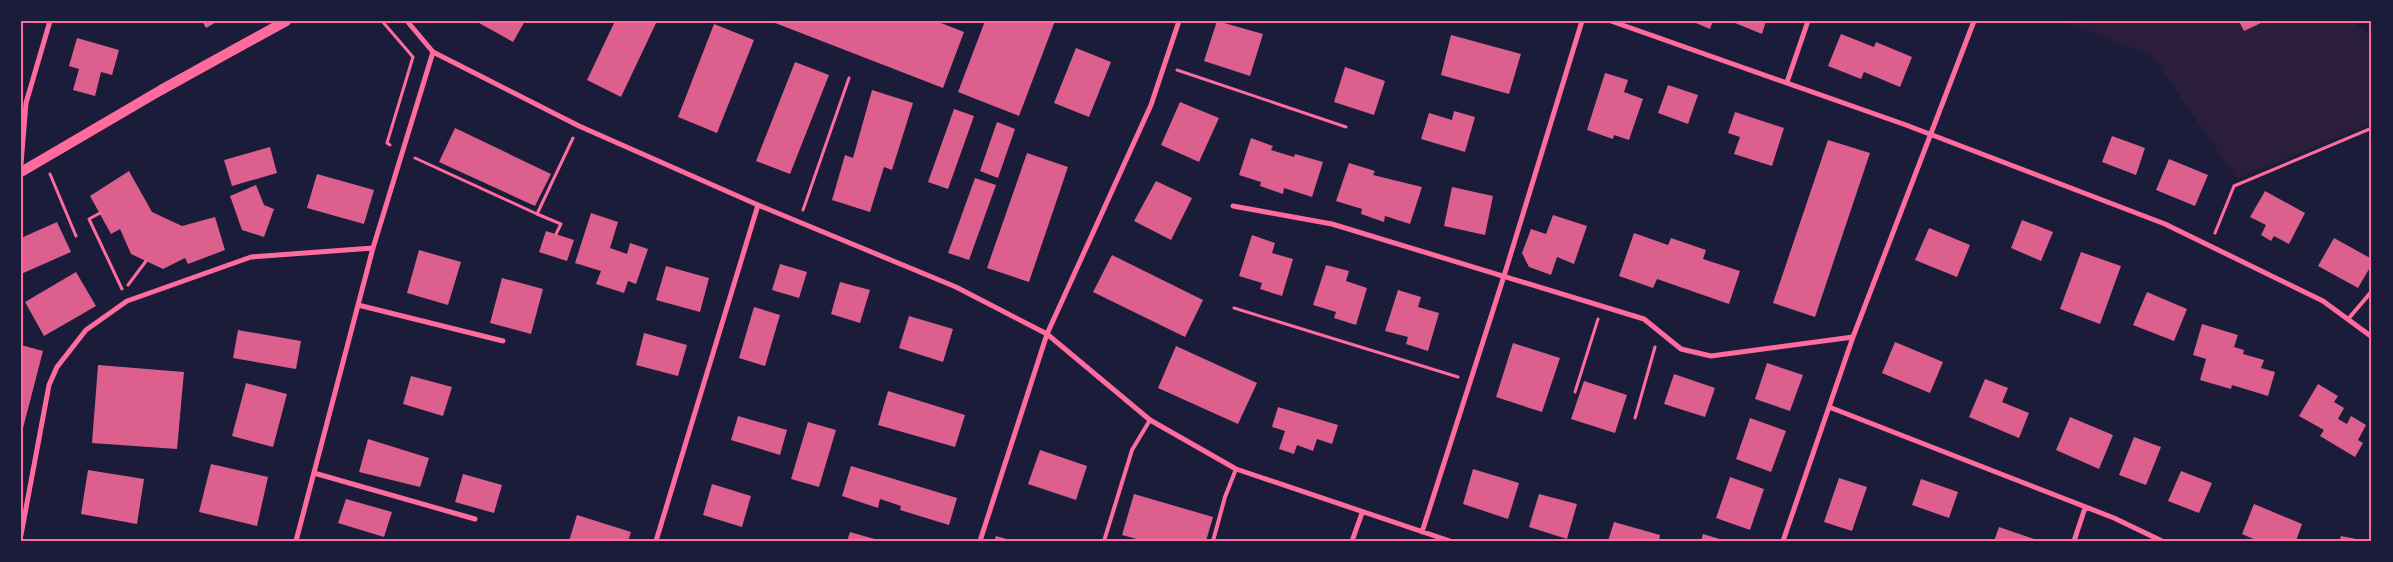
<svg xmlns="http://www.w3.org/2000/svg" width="2393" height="562" font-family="'Asap Condensed',sans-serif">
  <rect width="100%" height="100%" fill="#1b1b3a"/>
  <path fill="#2a1e3b" d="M2064,21H2353L2372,39V123L2237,179L2152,56Z"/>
  <path fill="#dd5f8e" d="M202,21H218L206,28Z
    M480,21H525L513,42L479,23Z
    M615,21H657L621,97L587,80Z
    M770,21H936L964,32L943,88Z
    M985,21H1055L1019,116L958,92Z
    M1217,21L1263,34L1250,76L1204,61Z
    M1691,21H1713L1710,29Z
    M1730,21H1766L1762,34Z
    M2239,21H2265L2244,31Z
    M714,24L754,40L717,133L678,117Z
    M1841,34L1874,47L1876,42L1912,57L1900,87L1864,72L1861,79L1828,66Z
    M1451,35L1521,54L1509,94L1441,75Z
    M77,38L119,50L112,75L101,72L95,96L73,90L79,69L69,66Z
    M1076,48L1111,62L1089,117L1054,103Z
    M795,62L829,75L790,174L756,161Z
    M1345,67L1385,81L1374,115L1334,102Z
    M1605,73L1628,80L1624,92L1643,99L1629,140L1614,135L1613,139L1587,130Z
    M1668,85L1698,95L1688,124L1658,113Z
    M872,90L913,103L892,170L884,167L870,212L832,200L845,155L853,158Z
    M1180,102L1219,118L1199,162L1161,145Z
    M954,109L974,116L948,189L928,182Z
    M1454,111L1475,117L1465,152L1421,139L1429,113L1452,120Z
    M1735,112L1784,128L1772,166L1734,154L1740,137L1728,133Z
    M997,122L1015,129L998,178L980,171Z
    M455,128L551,174L535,206L439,162Z
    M2112,136L2145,148L2136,175L2102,162Z
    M1251,138L1273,146L1271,150L1294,157L1295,154L1323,162L1312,197L1284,188L1283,194L1260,186L1261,182L1239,175Z
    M1828,140L1870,153L1815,317L1773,303Z
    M270,147L277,173L232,186L224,160Z
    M1027,153L1068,167L1029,282L987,268Z
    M2169,159L2208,175L2195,206L2156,190Z
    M1349,163L1375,171L1373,175L1422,187L1410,224L1385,216L1384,222L1361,214L1362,209L1336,201Z
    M129,171L152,212L182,226L215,217L225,250L188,264L185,258L163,269L131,254L120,229L111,234L90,196Z
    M317,174L374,190L364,224L307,208Z
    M975,178L996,185L969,260L948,253Z
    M1156,181L1192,198L1171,240L1134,221Z
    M256,185L264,205L274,209L264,237L242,230L230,196Z
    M1452,187L1493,196L1485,235L1444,226Z
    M2265,191L2305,213L2289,244L2274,236L2271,241L2261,235L2266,225L2250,217Z
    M591,213L618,222L610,248L627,254L630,243L648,249L636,284L628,281L624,293L596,284L601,271L575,263Z
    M1553,215L1587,226L1574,264L1557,257L1551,275L1529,267L1522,253L1531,229L1546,234Z
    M2022,220L2053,232L2041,261L2011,248Z
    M57,222L71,252L21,274V238Z
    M1929,228L1970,245L1957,277L1915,260Z
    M546,231L574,240L567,261L539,252Z
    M1634,233L1668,245L1671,238L1706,250L1703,259L1740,271L1729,304L1657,279L1653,288L1619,276Z
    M1252,235L1275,243L1272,253L1293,259L1282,296L1260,289L1262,283L1239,276Z
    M2334,238L2372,259V264L2358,288L2318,266Z
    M419,250L461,262L448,305L407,293Z
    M2081,252L2121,266L2100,324L2060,309Z
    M1112,255L1203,300L1185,337L1093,292Z
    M780,264L807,272L799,298L772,290Z
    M1326,265L1349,271L1346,281L1367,288L1356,325L1334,318L1336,312L1313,305Z
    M666,266L709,278L700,312L656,300Z
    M76,272L96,306L44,336L25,302Z
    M502,278L543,289L531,334L490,323Z
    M840,282L870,290L860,323L831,314Z
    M1398,290L1421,297L1418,307L1439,313L1428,351L1406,344L1408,337L1385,331Z
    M2147,292L2187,309L2174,341L2133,325Z
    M754,307L780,315L765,366L739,358Z
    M909,316L953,329L943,362L899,348Z
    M2202,324L2238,335L2234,347L2244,350L2243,354L2264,360L2261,368L2275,372L2268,396L2232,385L2231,389L2200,380L2206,359L2193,355Z
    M238,330L301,341L296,369L233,358Z
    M644,333L687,345L678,376L636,365Z
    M1895,342L1943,362L1930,393L1882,373Z
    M1513,343L1560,358L1542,412L1496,397Z
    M21,345L43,351L22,432H21Z
    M1176,346L1257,383L1238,424L1158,388Z
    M1767,363L1803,375L1790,411L1755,399Z
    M98,365L184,372L177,449L92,443Z
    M1674,374L1715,388L1705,417L1664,404Z
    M411,376L452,387L443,416L403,404Z
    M1985,379L2008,388L2002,402L2029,413L2019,438L1969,417Z
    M1584,381L1627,395L1615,433L1571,419Z
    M246,383L287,394L273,447L232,436Z
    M2318,384L2338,396L2334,402L2344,408L2338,419L2347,424L2351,416L2366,425L2358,440L2363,443L2355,457L2320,436L2324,430L2299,416Z
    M888,391L965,415L955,447L878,425Z
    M1278,407L1338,425L1332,444L1317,439L1313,451L1297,445L1294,454L1279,449L1285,431L1272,427Z
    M738,416L787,430L780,455L731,440Z
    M2070,417L2113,435L2099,469L2056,450Z
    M1750,418L1786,431L1771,472L1736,459Z
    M808,422L836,430L819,487L791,479Z
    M2134,437L2161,447L2146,485L2119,475Z
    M368,439L429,458L420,487L359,472Z
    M1040,450L1087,466L1076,500L1028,484Z
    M211,464L268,477L257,526L199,512Z
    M851,466L957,498L949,525L900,510L901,506L880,499L878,508L842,496Z
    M1473,469L1519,483L1508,519L1463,504Z
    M88,470L144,479L137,524L81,514Z
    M2181,471L2212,483L2199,513L2168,501Z
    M463,474L502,485L494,513L455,502Z
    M1730,477L1764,489L1750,530L1716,518Z
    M1839,478L1867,487L1852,531L1824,522Z
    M1921,479L1958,492L1949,518L1912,505Z
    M712,484L751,496L742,527L703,515Z
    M1134,494L1213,517L1206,541H1144L1122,535Z
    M1539,494L1577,504L1567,539L1529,527Z
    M346,499L392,512L384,537L338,523Z
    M2254,504L2302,524L2296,541H2258L2242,534Z
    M577,515L631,532L628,541H569Z
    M1614,522L1660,535L1659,541H1608Z
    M1999,527L2037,540V541H1994Z
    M850,532L878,540V541H847Z
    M1703,534L1723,540V541H1701Z
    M996,536L1010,540V541H994Z
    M2341,536L2361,540V541H2339Z"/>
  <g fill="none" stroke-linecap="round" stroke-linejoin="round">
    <path stroke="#ff6b9d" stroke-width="3" d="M382,21L413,57L387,143L390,145
      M1177,70L1346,127
      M415,158L537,214L573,138
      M50,174L76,236
      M803,210L849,78
      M100,213L89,219L122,289
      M537,214L561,224L556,234
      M2215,233L2234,186L2372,128
      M128,285L146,261
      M1234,308L1458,377
      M1575,392L1598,319
      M1635,418L1655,347"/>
    <path stroke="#ff6b9d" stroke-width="4" d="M2349,318L2372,291
      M1104,541L1132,450L1150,420
      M1213,541L1225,497L1236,469"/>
    <path stroke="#ff6b9d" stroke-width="5" d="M407,21L433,52L579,126L758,205L956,287L1047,334L1150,420L1236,469L1450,541
      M1611,21L1906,125L2165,224L2323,301L2372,337
      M1787,82L1808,21
      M21,164L26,103L50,21
      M1233,206L1332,224L1644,319L1681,349L1711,356L1853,337
      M358,305L503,341
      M1829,407L2114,518L2162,541
      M314,473L475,519
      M1422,532L1504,276L1582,21
      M21,535L49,385L57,367L86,330L127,301L251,257L373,248
      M296,541L373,248L433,52
      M656,541L758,205
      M980,541L1047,334L1151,105L1179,21
      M1352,541L1362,513
      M1783,541L1853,337L1974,21
      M2074,541L2085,508"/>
    <path stroke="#ff6b9d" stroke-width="10" d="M21,172L161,90L286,21"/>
  </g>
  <rect width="2393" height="562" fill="none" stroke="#1b1b3a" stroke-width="45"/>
  <rect x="22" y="22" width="2348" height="518" fill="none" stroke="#ff6b9d" stroke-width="2"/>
</svg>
